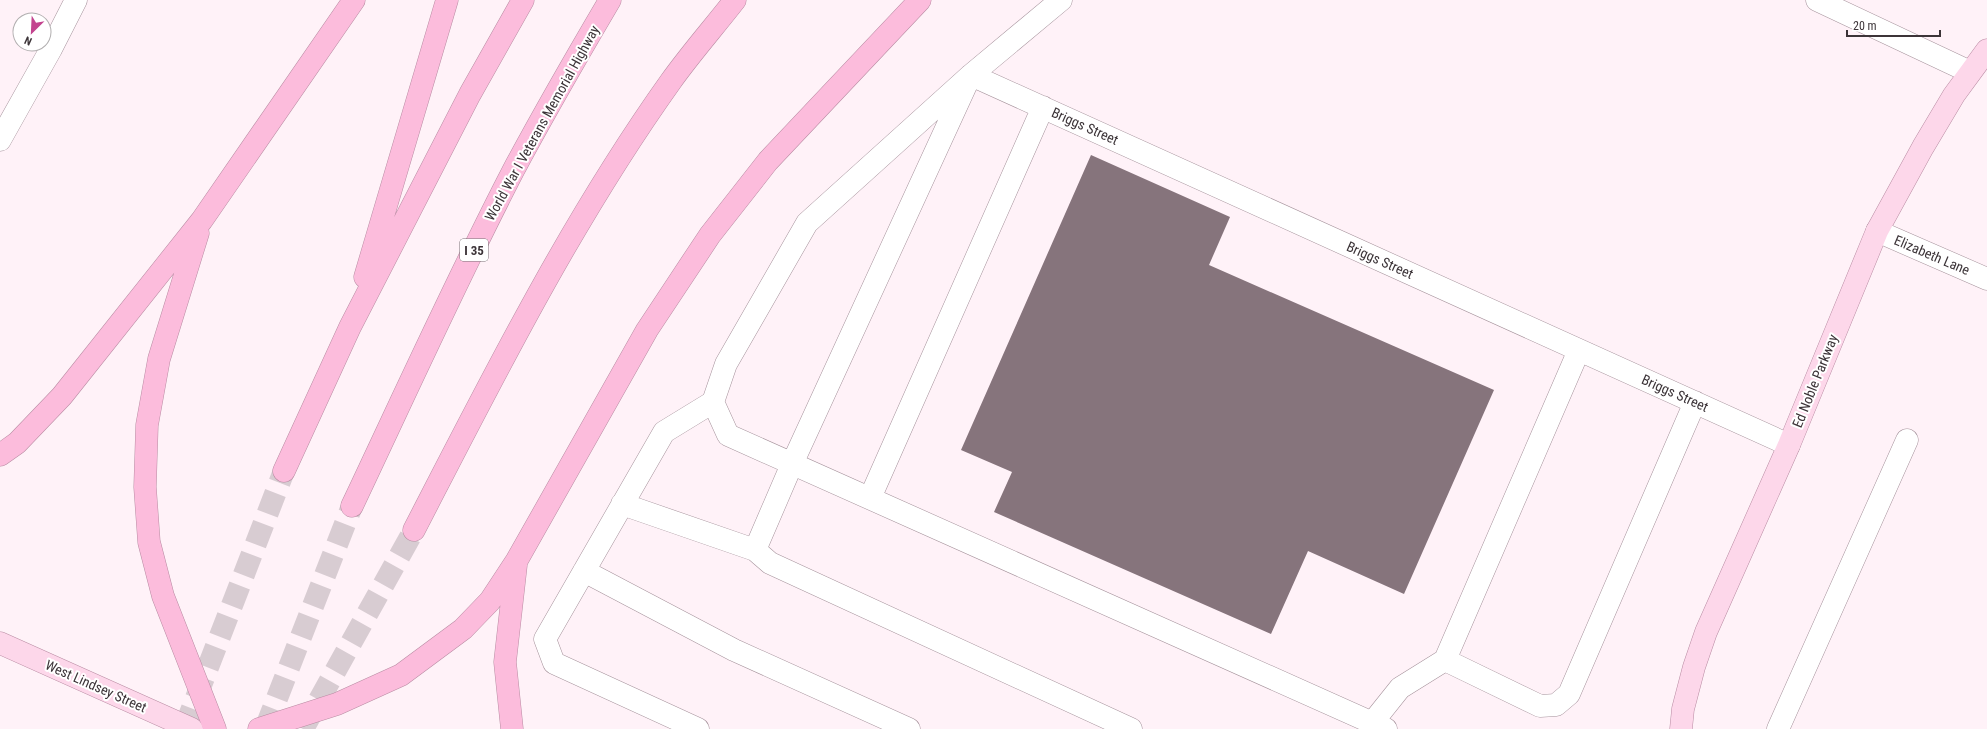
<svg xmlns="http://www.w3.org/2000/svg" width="1987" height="729" font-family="'Roboto Condensed',sans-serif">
  <rect width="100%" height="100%" fill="#fff2f8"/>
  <path fill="#86747c" d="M1091,155L1230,217L1209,265L1494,390L1404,594L1308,551L1271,634L994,512L1012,472L961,450Z"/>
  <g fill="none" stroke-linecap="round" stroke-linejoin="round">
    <path stroke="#d8ccd2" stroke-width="22" stroke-dasharray="22 11" stroke-linecap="butt" d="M184,729L284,471
      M265,729L352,506
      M303,729L414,530"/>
    <defs>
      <path id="minor" d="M1061,0L971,75L807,223L726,364L713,402L728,435L1386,729
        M1817,0L1970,72
        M971,75L1789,445
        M967,83L792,464L755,550L770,563L1131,729
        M0,140L51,49L76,0
        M1877,231L1987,279
        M870,498L1043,107
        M622,504L755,550
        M584,571L734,650L909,729
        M1445,660L1540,706L1556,705L1569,694L1695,402
        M1372,723L1400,688L1445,660L1579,350
        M698,729L554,663L545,639L664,432L713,402
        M1778,729L1907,440"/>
      <path id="major" d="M0,643L192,729
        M1681,729L1683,709L1694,667L1706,632L1789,445L1877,231L1923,147L1954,95L1987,50"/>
      <path id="highway" d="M198,233L159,359L147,425L145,487L149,542L163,596L215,729
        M365,277L447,0
        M0,455L17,443L62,396L202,220L354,0
        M284,471L350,327L470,94L523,0
        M352,506C405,394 456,281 513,171C544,113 577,56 610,0
        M414,530C493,377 571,221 671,81C691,53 714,27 735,0
        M259,729L337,704L401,675L463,629L490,601L517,560L647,330L710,235L768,161L920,0
        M512,729L505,662L516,565"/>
    </defs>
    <use href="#minor" stroke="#a6939c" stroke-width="23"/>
    <use href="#major" stroke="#b98ca3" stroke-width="23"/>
    <use href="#highway" stroke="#b98ca3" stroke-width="23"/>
    <use href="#minor" stroke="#fff" stroke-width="22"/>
    <use href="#major" stroke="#fdd7ea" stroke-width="22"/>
    <use href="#highway" stroke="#fcbcdc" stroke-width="22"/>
  </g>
  <g text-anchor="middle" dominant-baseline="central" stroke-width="4" stroke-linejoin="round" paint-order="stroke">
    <rect fill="#fff" stroke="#767174" stroke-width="1" x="460" y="239" width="28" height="22" rx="3"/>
    <g font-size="13" font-weight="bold" fill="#3c3438">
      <text x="474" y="250">I 35</text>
    </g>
    <g font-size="14" fill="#3c3438" stroke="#fff">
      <text transform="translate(542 123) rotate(-61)">World War I Veterans Memorial Highway</text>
      <text transform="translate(1085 126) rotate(24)">Briggs Street</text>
      <text transform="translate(1932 255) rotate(23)">Elizabeth Lane</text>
      <text transform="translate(1380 260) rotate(24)">Briggs Street</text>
      <text transform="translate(1815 381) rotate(-68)">Ed Noble Parkway</text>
      <text transform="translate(1675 393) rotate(24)">Briggs Street</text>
      <text transform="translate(96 686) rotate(24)">West Lindsey Street</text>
    </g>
  </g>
  <g transform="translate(32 32) rotate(204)"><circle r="19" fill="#ffffff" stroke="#b1aeaf"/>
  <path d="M0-3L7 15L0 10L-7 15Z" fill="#c3448f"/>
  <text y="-6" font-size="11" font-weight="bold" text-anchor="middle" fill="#3c3438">N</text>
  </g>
  <path d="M1847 30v6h93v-6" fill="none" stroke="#3c3438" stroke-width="2"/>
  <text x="1853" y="30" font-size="12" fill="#3c3438" stroke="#ffffff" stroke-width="3" paint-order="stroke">20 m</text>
</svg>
